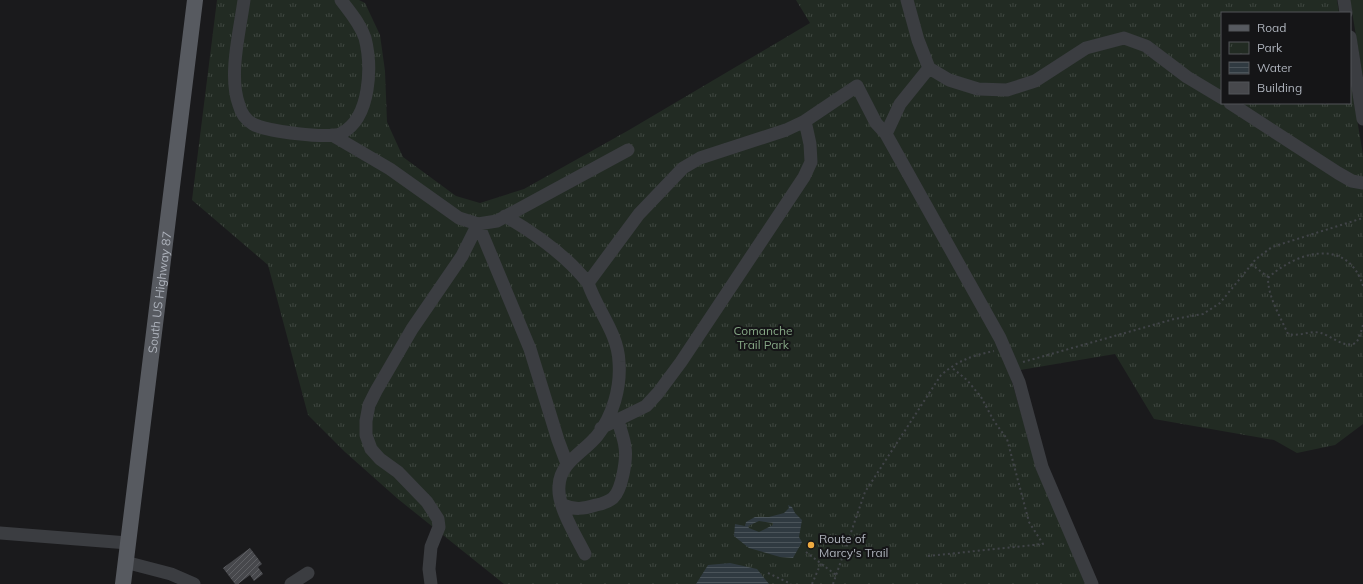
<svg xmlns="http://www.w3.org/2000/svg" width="1363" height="584" font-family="Mulish,sans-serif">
  <defs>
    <pattern id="park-tufts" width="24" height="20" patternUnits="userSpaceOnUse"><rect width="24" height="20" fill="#222b23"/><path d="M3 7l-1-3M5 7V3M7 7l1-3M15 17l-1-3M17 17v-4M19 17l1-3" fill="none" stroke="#3f4741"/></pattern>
    <pattern id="water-rules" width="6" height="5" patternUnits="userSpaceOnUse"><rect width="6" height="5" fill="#303a41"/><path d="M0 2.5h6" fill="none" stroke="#4b545a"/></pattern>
    <pattern id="building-hatch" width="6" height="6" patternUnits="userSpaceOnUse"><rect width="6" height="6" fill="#47484c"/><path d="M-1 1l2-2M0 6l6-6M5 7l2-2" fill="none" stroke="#5f6064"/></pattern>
  </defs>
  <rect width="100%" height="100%" fill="#1a1a1c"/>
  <path fill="#222b23" d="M1350,0H1363V78Z"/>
  <path fill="url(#park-tufts)" d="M217,0H359L365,3L380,35L385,71L387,122L403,157L456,196L480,203L524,189L629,130L810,23L796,0H1337L1339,13H1222V103H1350V77L1363,155V424L1335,445L1297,453L1274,440L1154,419L1115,354L1009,372L1035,461L1085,584H504L398,499L345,452L308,415L268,265L192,200Z"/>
  <path fill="url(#water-rules)" fill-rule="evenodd" d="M788,505L792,507L795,513L802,520L799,537L802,542L793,558L780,557L749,548L734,536L735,524L745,526L746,522L755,517H769L784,513L789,508ZM759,521L773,523V525L759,532L749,528L748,526Z
    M730,563L757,569L769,584H696L708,565Z"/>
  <path fill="url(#building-hatch)" d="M250,548L262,564L258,567L263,574L254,581L250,575L238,584H235L223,568Z"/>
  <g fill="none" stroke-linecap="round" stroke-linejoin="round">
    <path stroke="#414448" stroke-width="2" stroke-dasharray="2 3" stroke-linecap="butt" d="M1251,264L1268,277
      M1363,286C1348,237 1297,251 1268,278C1268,297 1280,316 1288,334C1300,337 1310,330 1321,333C1331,336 1343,347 1353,344C1359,343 1361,331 1363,325
      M1023,362L1174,319L1203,314L1220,303L1256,259L1272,247L1363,218
      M806,552L836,575
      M928,556L1043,544L1029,522L1007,439L994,421L981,397L967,380L951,367
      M768,573L791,584
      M812,584L821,563
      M833,584L865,492L941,375C959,360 971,356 994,351"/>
    <path stroke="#3b3d41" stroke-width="13" d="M244,0C240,30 228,76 239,105C241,113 246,120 253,124C265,131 331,140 342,133C371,117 372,66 365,38C360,23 350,12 341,0
      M907,0L918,40L929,68L949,80L978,89L1007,90L1035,81L1086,48L1124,38L1146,46L1187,77L1222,98
      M1344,0L1346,13
      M1350,37L1363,119
      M1230,103L1338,173L1352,181L1363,183
      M886,134L900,104L929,68
      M332,135L390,169L459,218L478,224L497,221L628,150
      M505,216C536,234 566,255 588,283L639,214L683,168L700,158L786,130L805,121
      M478,224L530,349L558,440L567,464
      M601,428L646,406L658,393L681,362L804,177L811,162L810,144L805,121L857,86L876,123L886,134L1000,338L1019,382L1042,467L1092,584
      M563,505C575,510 583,509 596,505C601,504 608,502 613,498C622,490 627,459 625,447C624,438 620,429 618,420
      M0,533L128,543
      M585,554C576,536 557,506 559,486C560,462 583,453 597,436C613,416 621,387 619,362C618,333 597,310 588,283
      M125,562L171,574L194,584
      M291,584L308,573
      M431,584L429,569L431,547L439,527L438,519L427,502L398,472L380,459L371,449L366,435V421L369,405L376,391L412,329L462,256L478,224"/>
    <path stroke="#575a60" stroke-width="16" id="s1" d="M123,584L195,0"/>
  </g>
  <circle fill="#eeaa40" stroke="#151517" stroke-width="1.5" cx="811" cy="545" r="4"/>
  <g text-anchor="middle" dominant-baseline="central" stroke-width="4" stroke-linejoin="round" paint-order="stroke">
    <g font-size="12" fill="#adb2bb" stroke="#151517">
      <text stroke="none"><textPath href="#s1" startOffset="294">South US Highway 87</textPath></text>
    </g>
    <g font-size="12" fill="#85a685" stroke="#151517">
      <text x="763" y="330">Comanche<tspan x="763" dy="14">Trail Park</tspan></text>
    </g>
    <g font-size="12" fill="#adb2bb" stroke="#151517" text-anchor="start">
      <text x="819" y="538">Route of<tspan x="819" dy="14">Marcy's Trail</tspan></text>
    </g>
  </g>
  <rect x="1221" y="12" width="130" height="92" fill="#151517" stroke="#525459"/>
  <rect x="1229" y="25" width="20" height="6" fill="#575a60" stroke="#525459"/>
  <text x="1257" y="32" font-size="12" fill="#adb2bb">Road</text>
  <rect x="1229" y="42" width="20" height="12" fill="url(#park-tufts)" stroke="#525459"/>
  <text x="1257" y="52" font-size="12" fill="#adb2bb">Park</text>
  <rect x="1229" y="62" width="20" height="12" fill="url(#water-rules)" stroke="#525459"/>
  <text x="1257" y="72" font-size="12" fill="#adb2bb">Water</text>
  <rect x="1229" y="82" width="20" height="12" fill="#47484c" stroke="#525459"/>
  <text x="1257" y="92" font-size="12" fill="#adb2bb">Building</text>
</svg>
